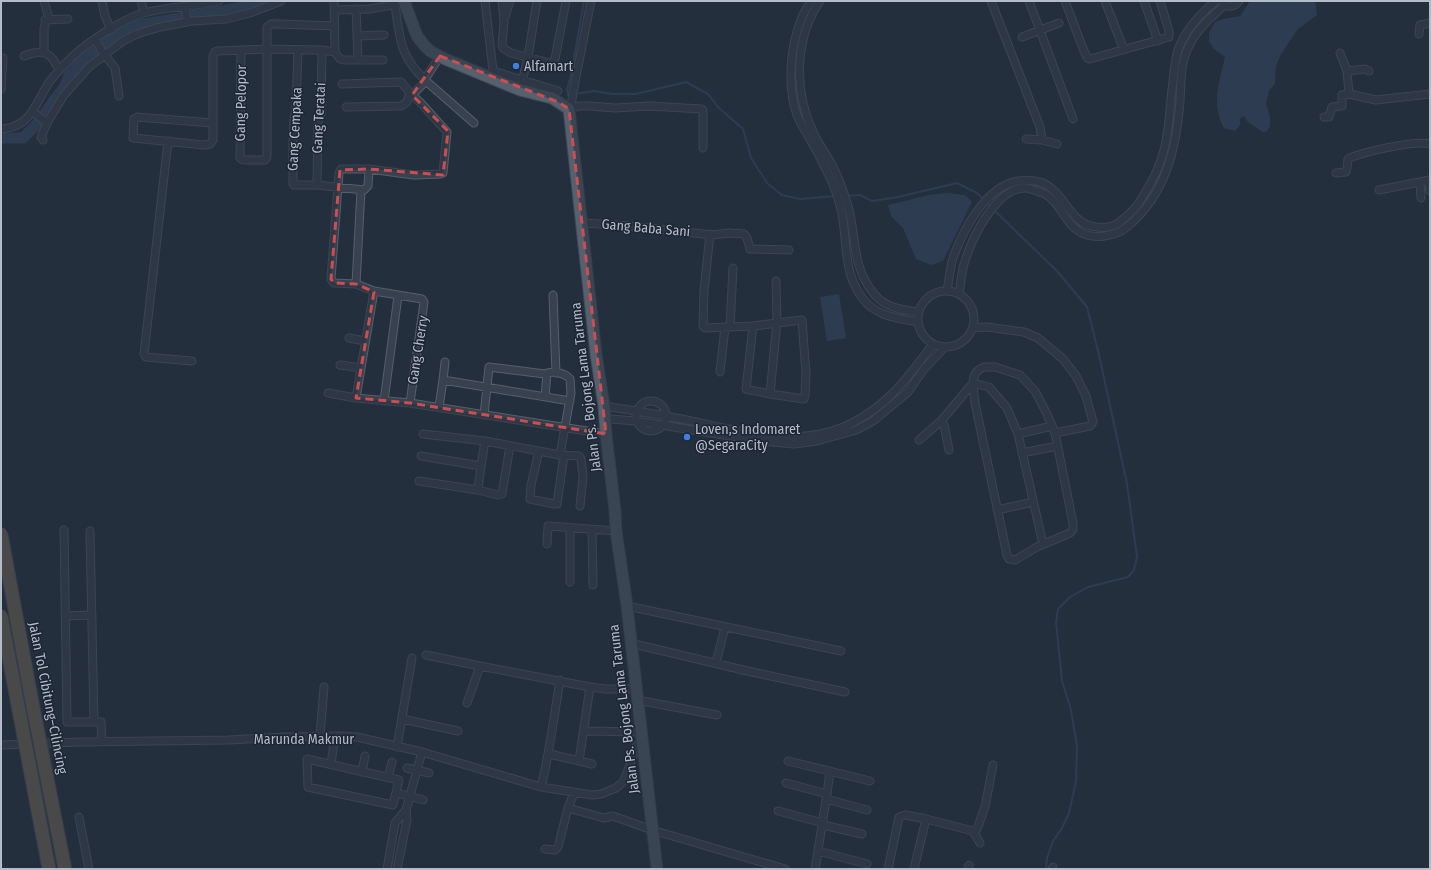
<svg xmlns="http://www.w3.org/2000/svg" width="1431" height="870" font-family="'Fira Sans Condensed',sans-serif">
  <rect width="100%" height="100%" fill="#242f3e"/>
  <path fill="#394c67" d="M1250,1H1315L1317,15L1298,29L1281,54L1276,66L1275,83L1269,91L1266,103L1270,117V126L1267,131L1263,132L1248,122L1244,116L1240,119V125L1235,131L1224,128C1211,104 1219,83 1225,57L1214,49L1209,41V33L1215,22L1224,19L1240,16Z
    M948,193L965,195L972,202L943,261L931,265L916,259L903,228L891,216L888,205L929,195Z
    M839,294L846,338L827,341L820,297Z"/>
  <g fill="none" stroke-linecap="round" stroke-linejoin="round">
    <path stroke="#394c67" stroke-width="2" d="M575,94L594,91L612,94H636L686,82L708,94L718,107L743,129L751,158L758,169L768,184L782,195L800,199L836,196
      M570,95H568L567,89L571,75L584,1
      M847,196L860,195L872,201L898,197L957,183L977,193L991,207
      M994,210L1057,271L1087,307L1099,355L1127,484L1137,557L1134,570L1128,577L1088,587L1070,597L1058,609L1056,622L1062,681L1070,706L1077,745L1076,781L1069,813L1062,828L1053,841L1047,858L1046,869"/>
    <path stroke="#394c67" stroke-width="11" d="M1,138H23L36,125L55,99L65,86L69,75L80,63L116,36L138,25L233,9L262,1"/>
    <defs>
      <path id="street" d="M102,1L105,16L111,30
        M141,1L144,13
        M334,1L335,52
        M485,1L494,79
        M502,1L504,22L502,45L503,48L511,53L550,63L553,62L555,59L566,1
        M811,1C808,7 803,13 801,20C790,47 787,87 797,115C800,123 806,132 810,139C822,161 835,184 841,209C848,240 842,272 863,299C876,316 897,318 917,322
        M820,1C794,39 794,92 813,132C819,145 828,156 834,169C840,180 844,194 848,206C857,238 851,267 875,295C886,308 903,310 919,312
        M991,1L1040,127L1042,140L1057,144
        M1029,1L1073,119
        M1065,1L1084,51L1087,58L1090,59L1169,37V31L1160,1
        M1105,1L1124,50
        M1144,1L1158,41
        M1221,1C1226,8 1234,8 1239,1
        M395,5C400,39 399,55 426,81
        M185,6L187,22
        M356,9L358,60
        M335,10L369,9L398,4
        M505,17L510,1
        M45,20L68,19
        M1419,34L1420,25L1430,23
        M357,36L384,35
        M1022,37L1059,23
        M95,39L103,53L115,68L119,96
        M241,50L240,158L243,160H265L267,157V27L271,24H278L335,26
        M298,50L296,108L294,120L293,142V184L294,185H317L364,190L368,186L369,169
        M44,53V28L48,15L44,1
        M24,56C43,48 52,52 59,71
        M493,71L558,91
        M1347,71L1365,69L1369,71
        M425,79L440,56
        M342,84L401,82L410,93L420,102L447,132L443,173L441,174L414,175L369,169H341L339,173L331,279L334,283L356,284L374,291L422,299L424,302L410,403
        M1,89L3,58
        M520,90L528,57L537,1
        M1349,94L1376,100L1430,94
        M412,95L426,81L474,123
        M346,107L401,106L407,102L410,93
        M571,108L573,92L591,1
        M569,109L579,106H589L615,108L649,106L702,109L703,111V148
        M33,112L47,123
        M1324,117H1329L1332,107L1342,106V95L1349,94L1347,71L1340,53
        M213,123L137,117L134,119L133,138L204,145L210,144L213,140V56L215,52L217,51L267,49L322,50L335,52L340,59L344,60H383
        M1,129C32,127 35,103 50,81C57,72 65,64 73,56C90,41 122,19 144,13C168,6 195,7 219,1
        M1026,139L1042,140
        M43,140L41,137L47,123L64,95L89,67L123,41L137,34L160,27L192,21L226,19L250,13L281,1
        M168,141L144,354L146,357L192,361
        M1336,173L1346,172L1347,168L1348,159C1362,152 1415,140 1430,144
        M1429,180L1430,191
        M1420,182L1421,198
        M317,185L318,122L321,114L322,50
        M1379,190L1430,180
        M583,223L630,226L712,235L729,233L744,234L747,238L750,249L789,250
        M710,234L704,291L703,326L705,328L753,326L802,320L806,374L805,395L804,399L770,394L746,389L753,326
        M356,284L361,190
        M918 319a28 28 0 1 1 56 0a28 28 0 1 1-56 0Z
        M947,291C949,280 950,268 953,258C963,230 986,186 1018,181C1027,180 1037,180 1045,184C1061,193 1065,207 1078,219C1087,228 1106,230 1117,224C1123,220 1130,213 1135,208C1139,203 1142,198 1145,193C1168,157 1168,130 1172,89C1174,77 1174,62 1178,50C1185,30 1200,14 1216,1
        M959,294C961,283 961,272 965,261C972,238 996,188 1025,188C1030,188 1040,192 1045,194C1060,202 1064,221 1077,230C1091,241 1115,237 1128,226C1166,194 1176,149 1180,102C1181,84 1180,64 1188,48C1196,30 1210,18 1225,5
        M553,295L556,373
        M730,327L733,268
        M973,328L987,327L1024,332L1038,338L1063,359L1076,376L1086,396L1093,422L1090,426L1055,433
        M349,338L365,341
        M340,365L361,368
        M984,367H995L1020,375L1035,391L1047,414L1055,433L1073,523V529L1070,533L1037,547L1015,560L1009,559L1007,555L975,403C974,389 968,373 984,367Z
        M720,372L725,327
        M443,380L445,362
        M328,393L356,398L410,403L606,434
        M770,394L777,322L776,281
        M545,397L547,373C554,371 565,373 570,379L571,393L560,455
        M356,398L374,291
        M636 416a15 15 0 1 1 30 0a15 15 0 1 1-30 0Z
        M384,401L398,296
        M604,406C630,410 656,414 682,419C737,430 800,451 854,422C890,403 909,376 933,344
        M439,407L443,380L570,401
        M484,415L489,367L545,374
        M605,421L610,419L636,421L762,441L794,444L817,441L856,430L873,421L908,392L924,369L944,348
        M941,421L944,425L949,450
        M423,434L485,441L560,455L579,456L581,459L583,477L580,506
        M1018,434L1052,426
        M919,440L941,421L973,383L989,387L1007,408L1018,434L1043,544
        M539,451L531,485L530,499L554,504H557L564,455
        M1022,453L1057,446
        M421,456L481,466L485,441
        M419,481L478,490L481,466
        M478,490L498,495L502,494L510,446
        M997,510L1033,502
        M64,530L67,722H101L102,742
        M592,530L593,585
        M90,531L94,722
        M547,544L548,526H549L616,531
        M570,582V528
        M627,606L841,651
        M66,616L92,615
        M630,643L743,670L845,692
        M426,655L480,666
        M716,663L725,627
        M637,700L717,715
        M467,703L480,666L590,687L606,689H636
        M402,719L458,731
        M584,731L641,732
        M320,736L324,687
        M1,745L81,742L229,740L284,737L343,736L357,737L422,752L541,787L592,795L601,794L616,788L623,782L627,773L635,749L637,745L642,741
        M397,747L412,658
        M549,754L592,764
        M307,759L399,780L393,805L308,787Z
        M579,761L590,687
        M788,761L870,781
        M331,764L335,736
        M407,768L429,773
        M362,772L365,756
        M388,778L392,762
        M786,783L827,794L815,869
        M541,787C550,751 554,716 560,680
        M401,794L423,800
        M827,794L830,771
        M826,799L867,810
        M568,808L604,818L613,816L652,830L785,869
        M778,811L823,823
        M79,817L89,869
        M823,825L862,834
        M973,831L980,843
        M545,849L555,850L558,847L568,808L574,793
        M818,851L867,864
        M387,869L395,823L406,810
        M397,869L407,820L406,810L422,752
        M888,869L899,817L905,815L926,819
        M914,869L926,819L973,831L977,829L985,807L993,765
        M968,869L969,865
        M1052,869L1053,867"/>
      <path id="primary" d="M404,1L417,36L424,45L430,51L445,59L520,90L552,98L569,109L596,354L604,406L606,434L615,511L616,531L627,606L657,869"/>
    </defs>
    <use href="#street" stroke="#565f6c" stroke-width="9"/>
    <use href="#primary" stroke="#414a57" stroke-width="13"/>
    <use href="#street" stroke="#38414e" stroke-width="7"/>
    <use href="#primary" stroke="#56606e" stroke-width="11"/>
    <defs>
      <path id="highway-bridge" d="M1,534L32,702L65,869
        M1,616L49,869"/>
    </defs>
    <use href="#highway-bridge" stroke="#434c59" stroke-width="15" stroke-linecap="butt"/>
    <use href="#highway-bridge" stroke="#746855" stroke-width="13"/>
  </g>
  <path d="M0 0H1431V870H0ZM440,56L558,102L569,109L606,434L410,403L356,398L374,292L356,284L334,283L331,279L340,170L369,169L443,175L448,131L412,95Z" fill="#242f3e" fill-opacity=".55" fill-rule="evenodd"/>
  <path fill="none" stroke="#ce4d50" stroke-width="3" stroke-dasharray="8 5" stroke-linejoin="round" d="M440,56L558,102L569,109L606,434L410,403L356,398L374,292L356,284L334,283L331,279L340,170L369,169L443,175L448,131L412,95Z"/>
  <g fill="#3f7fe0" stroke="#1d2633" stroke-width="1.5">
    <circle cx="516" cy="66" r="4"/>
    <circle cx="687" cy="437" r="4"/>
  </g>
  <g text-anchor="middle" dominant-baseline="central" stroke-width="3" stroke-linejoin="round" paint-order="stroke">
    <g font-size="14" fill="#b4bcc9" stroke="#1d2633" text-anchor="start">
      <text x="524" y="66">Alfamart</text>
      <text x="695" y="429">Loven,s Indomaret<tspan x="695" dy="16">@SegaraCity</tspan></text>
    </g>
    <g font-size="14" fill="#b4bcc9" stroke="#1d2633">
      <text transform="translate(241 103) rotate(-89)">Gang Pelopor</text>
      <text transform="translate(319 118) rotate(-87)">Gang Teratai</text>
      <text transform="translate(295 129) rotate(-87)">Gang Cempaka</text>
      <text transform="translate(646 228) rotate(5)">Gang Baba Sani</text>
      <text transform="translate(418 350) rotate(-81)">Gang Cherry</text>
      <text transform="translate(586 387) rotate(-97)">Jalan Ps. Bojong Lama Taruma</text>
      <text transform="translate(48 698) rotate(79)">Jalan Tol Cibitung–Cilincing</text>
      <text transform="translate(624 709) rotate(-97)">Jalan Ps. Bojong Lama Taruma</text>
      <text x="304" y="739">Marunda Makmur</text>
    </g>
  </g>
  <rect width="1431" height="870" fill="none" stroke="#b4bcc9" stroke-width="4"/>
</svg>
